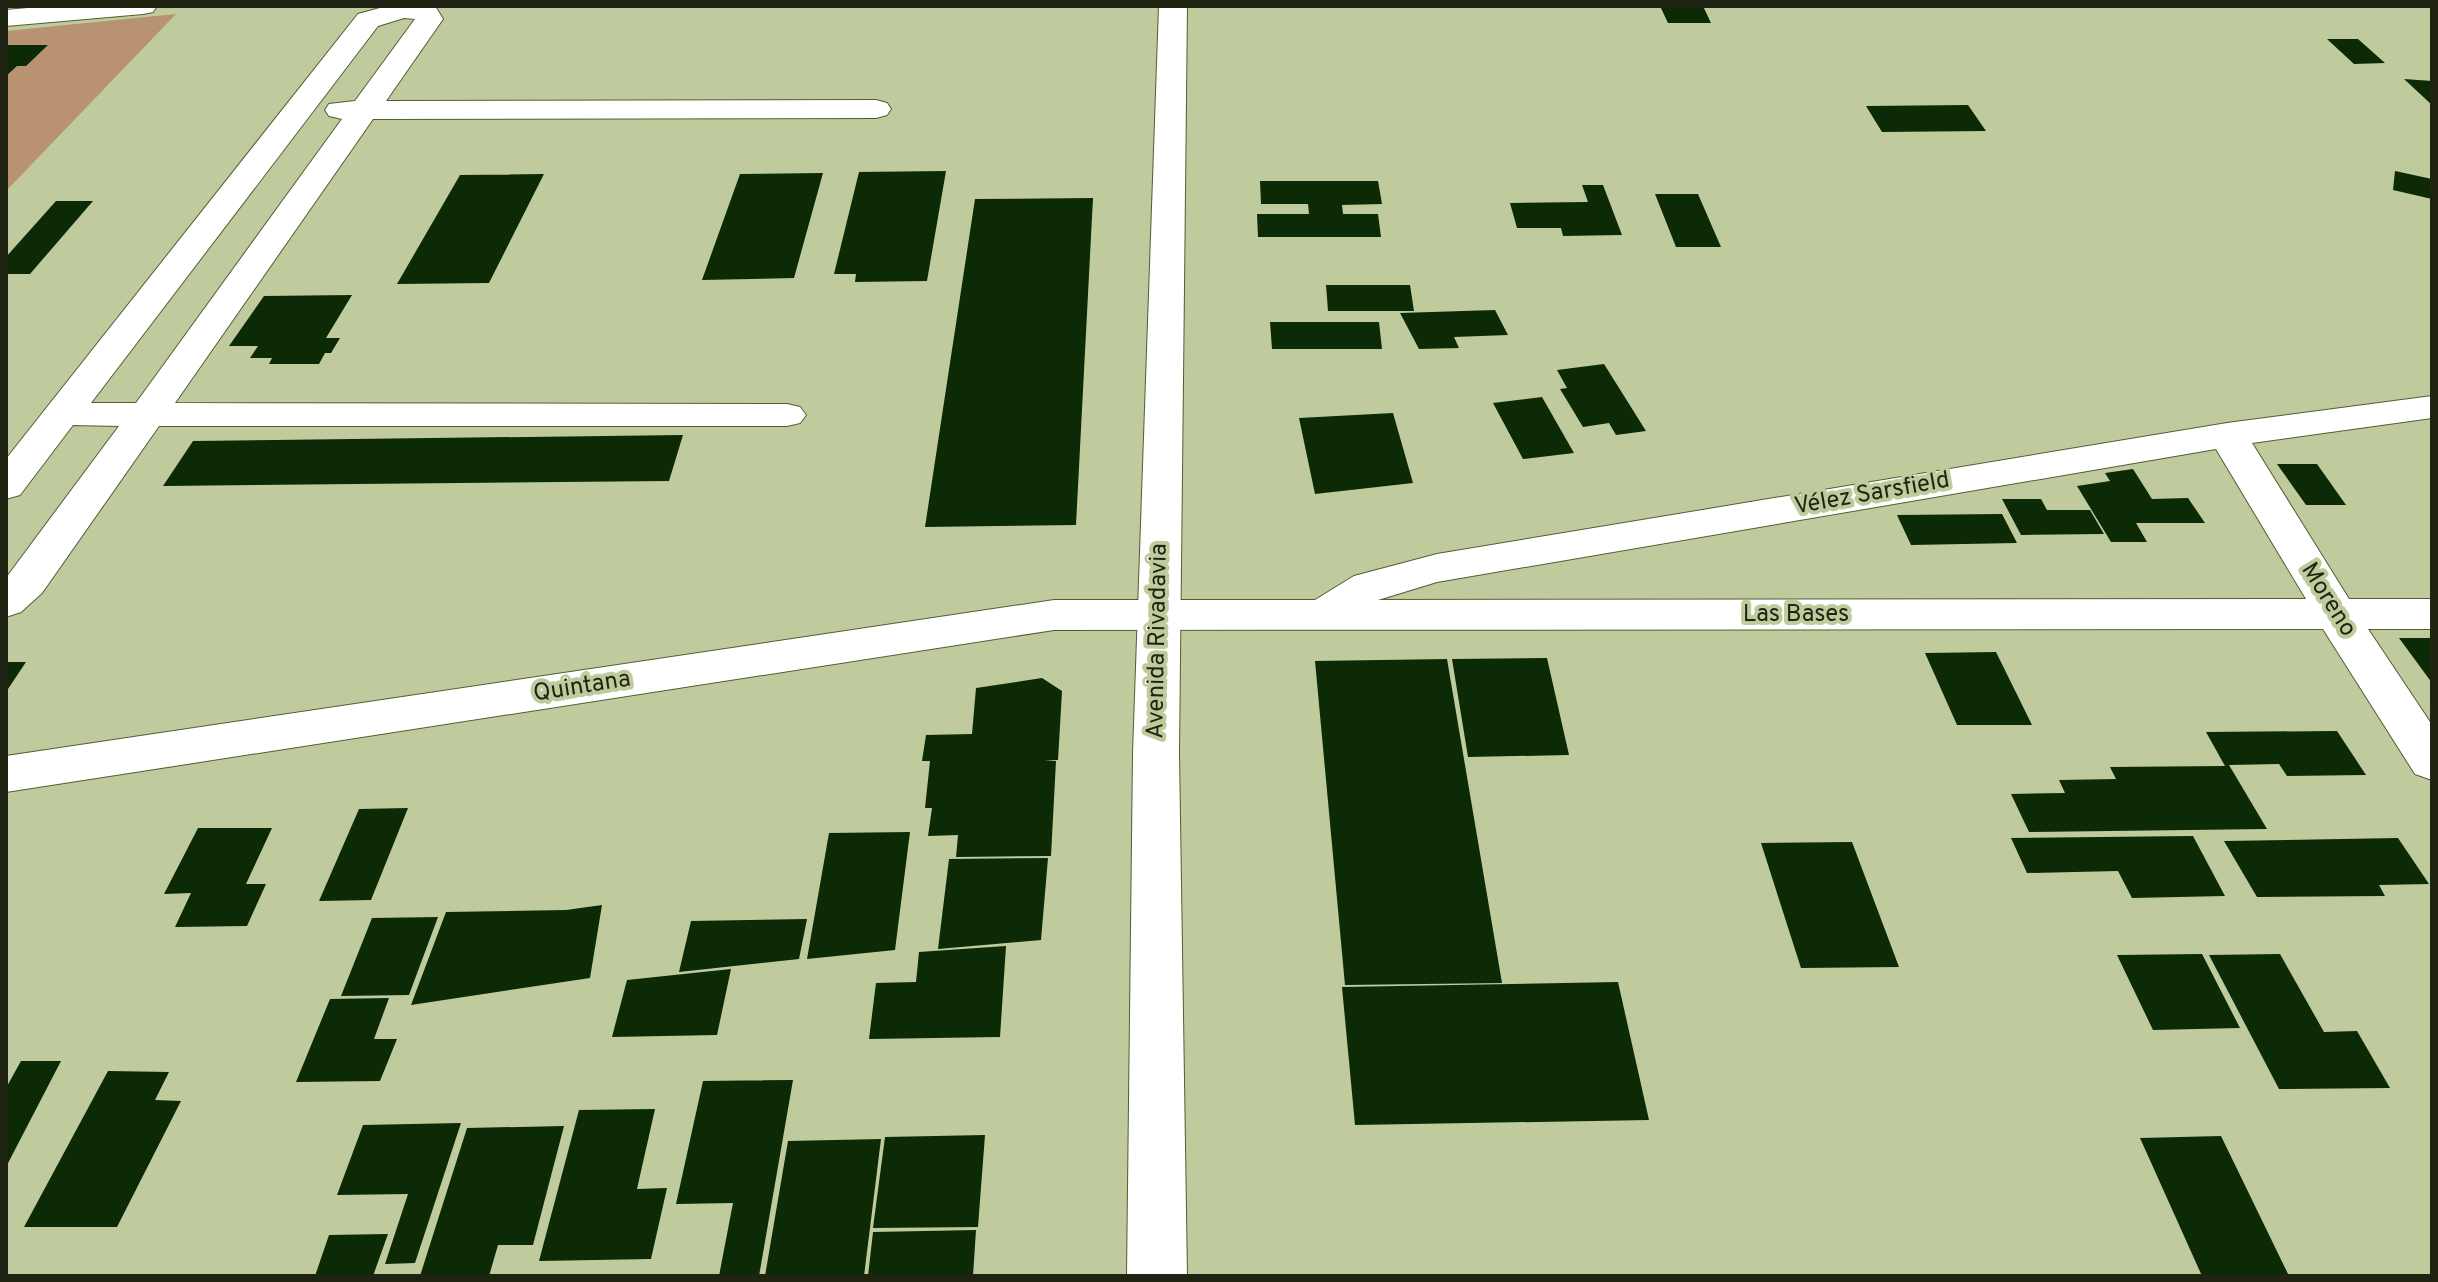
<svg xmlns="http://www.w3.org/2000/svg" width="2438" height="1282" font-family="Overpass,sans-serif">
  <rect width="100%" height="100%" fill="#bfcb9d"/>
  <path fill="#b99272" d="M176,14L6,191V31Z"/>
  <path fill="#0b2a05" d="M1660,6H1703L1711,23H1668Z
    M2327,39H2358L2385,63L2354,64Z
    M6,45H48L26,66H17L6,76Z
    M2404,79L2432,81V105Z
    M1968,105L1986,131L1882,132L1866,106Z
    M946,171L927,281L855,282L856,274H834L859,172Z
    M2395,171L2432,179V199L2393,190Z
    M823,173L794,278L702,280L740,174Z
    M544,174L489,283L397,284L460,175Z
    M1260,181H1378L1382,204L1342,205L1343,214H1378L1381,237H1258L1257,214H1309L1308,204H1261Z
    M1582,185H1603L1622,235L1563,236L1561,228H1517L1510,203L1588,202Z
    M1655,194H1698L1721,247H1676Z
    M1093,198L1076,525L925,527L975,199Z
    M56,201H93L30,274H6V257Z
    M1326,285H1410L1414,311H1328Z
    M352,295L326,338H340L331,353H325L319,364H269L272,358H250L258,346H229L264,296Z
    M1495,310L1508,335L1454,337L1459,348L1419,349L1400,313Z
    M1270,322H1379L1382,349H1272Z
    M1604,364L1646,431L1616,435L1609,423L1583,427L1560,389L1567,388L1557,370Z
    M1542,397L1574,453L1523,459L1493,403Z
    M1393,413L1413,483L1315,494L1299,418Z
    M683,435L669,481L163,486L193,441Z
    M2277,464H2317L2346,505H2306Z
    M2133,469L2152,499L2188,498L2205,523H2136L2147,542H2111L2077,486L2110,481L2105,473Z
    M2002,499H2041L2047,510H2090L2104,534L2021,535Z
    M2002,514L2017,543L1911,545L1897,515Z
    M2399,638H2432V683Z
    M1996,652L2032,725H1957L1925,653Z
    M1547,658L1569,755L1468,757L1452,659Z
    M1447,659L1502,983L1345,985L1315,661Z
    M6,662H26L6,692Z
    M1042,678L1062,691L1058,760H1044L1056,761L1051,856L956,857L958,835L928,836L932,808H925L930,761H922L926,735L972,734L976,688Z
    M2337,731L2366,775L2287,776L2279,764L2229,765L2267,829L2029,832L2011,794L2065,793L2059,780L2116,779L2110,767L2225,766L2206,732Z
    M408,808L371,900L319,901L359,809Z
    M198,828H272L246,884H266L247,926L175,927L191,893L164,894Z
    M910,832L895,950L807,959L829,833Z
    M2193,836L2225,896L2132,898L2118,871L2027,873L2011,838Z
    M2398,838L2429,884L2379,885L2385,896L2257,897L2224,841Z
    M1852,842L1899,967L1801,968L1761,843Z
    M1048,858L1041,940L938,949L949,859Z
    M602,905L590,978L411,1005L446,912L566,910Z
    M438,917L409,995L341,996L372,918Z
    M807,919L799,959L679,972L691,921Z
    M1006,946L1000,1037L869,1039L876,983L916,982L919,952Z
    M2202,954L2240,1028L2153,1030L2117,955Z
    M2280,954L2324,1032L2357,1031L2390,1088L2279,1089L2209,955Z
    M731,969L717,1035L612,1037L627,980Z
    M1618,982L1649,1120L1355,1125L1342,987Z
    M389,998L374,1039H397L380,1081L296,1082L330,999Z
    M21,1061H61L6,1167V1088Z
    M108,1071L169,1072L155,1100L181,1101L117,1227H24Z
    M793,1080L759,1276H719L733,1203L676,1204L703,1081Z
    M655,1109L637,1189L667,1188L651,1259L539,1261L579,1110Z
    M461,1123L415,1263L385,1264L408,1194L337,1195L363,1125Z
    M564,1126L533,1245H498L489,1276H420L467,1128Z
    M985,1135L978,1227L873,1228L885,1137Z
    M2221,1136L2289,1276H2202L2140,1138Z
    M881,1139L864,1276H765L788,1141Z
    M976,1230L973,1276H868L873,1232Z
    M388,1234L373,1276H315L329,1235Z"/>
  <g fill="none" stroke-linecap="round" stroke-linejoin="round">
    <defs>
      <path id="minor" d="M49,6H157L153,12L143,14L6,26V10Z
        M387,6H435L443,19L386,101L876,100L887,103L891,109L887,115L876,118L373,119L175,403L787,404L800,407L806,415L800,423L787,426H159L42,593L21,612L6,617V578L119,426L73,425L20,495L6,499V459L358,14ZM404,18L415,19L355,101L329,104L325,110L329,116L342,119L136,403H91L378,26Z
        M2432,396V418L2252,443L2349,599H2432V629H2368L2432,725V780L2415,774L2323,629L1054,630L6,792V756L1054,600H1315L1354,576L1437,554L2227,423ZM2216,449L2306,599L1378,600L1437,582Z"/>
      <path id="major" d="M1159,6H1187L1179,753L1187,1276H1127L1133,753Z"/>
    </defs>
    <use href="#minor" stroke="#535d34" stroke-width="2"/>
    <use href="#major" stroke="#535d34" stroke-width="2"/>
    <use href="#minor" fill="#fff" fill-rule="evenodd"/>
    <use href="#major" fill="#fff" fill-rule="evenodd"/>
  </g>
  <g text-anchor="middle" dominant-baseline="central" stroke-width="8" stroke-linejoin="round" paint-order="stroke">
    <g font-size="24" fill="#1f2312" stroke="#bfcb9d">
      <text transform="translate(1872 494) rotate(-10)">Vélez Sarsfield</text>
      <text transform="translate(2328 600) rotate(58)">Moreno</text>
      <text x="1796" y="615">Las Bases</text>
      <text transform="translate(1158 641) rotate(-89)">Avenida Rivadavia</text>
      <text transform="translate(582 687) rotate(-9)">Quintana</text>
    </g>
  </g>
  <rect width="2438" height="1282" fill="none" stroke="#1f2312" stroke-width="16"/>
</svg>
